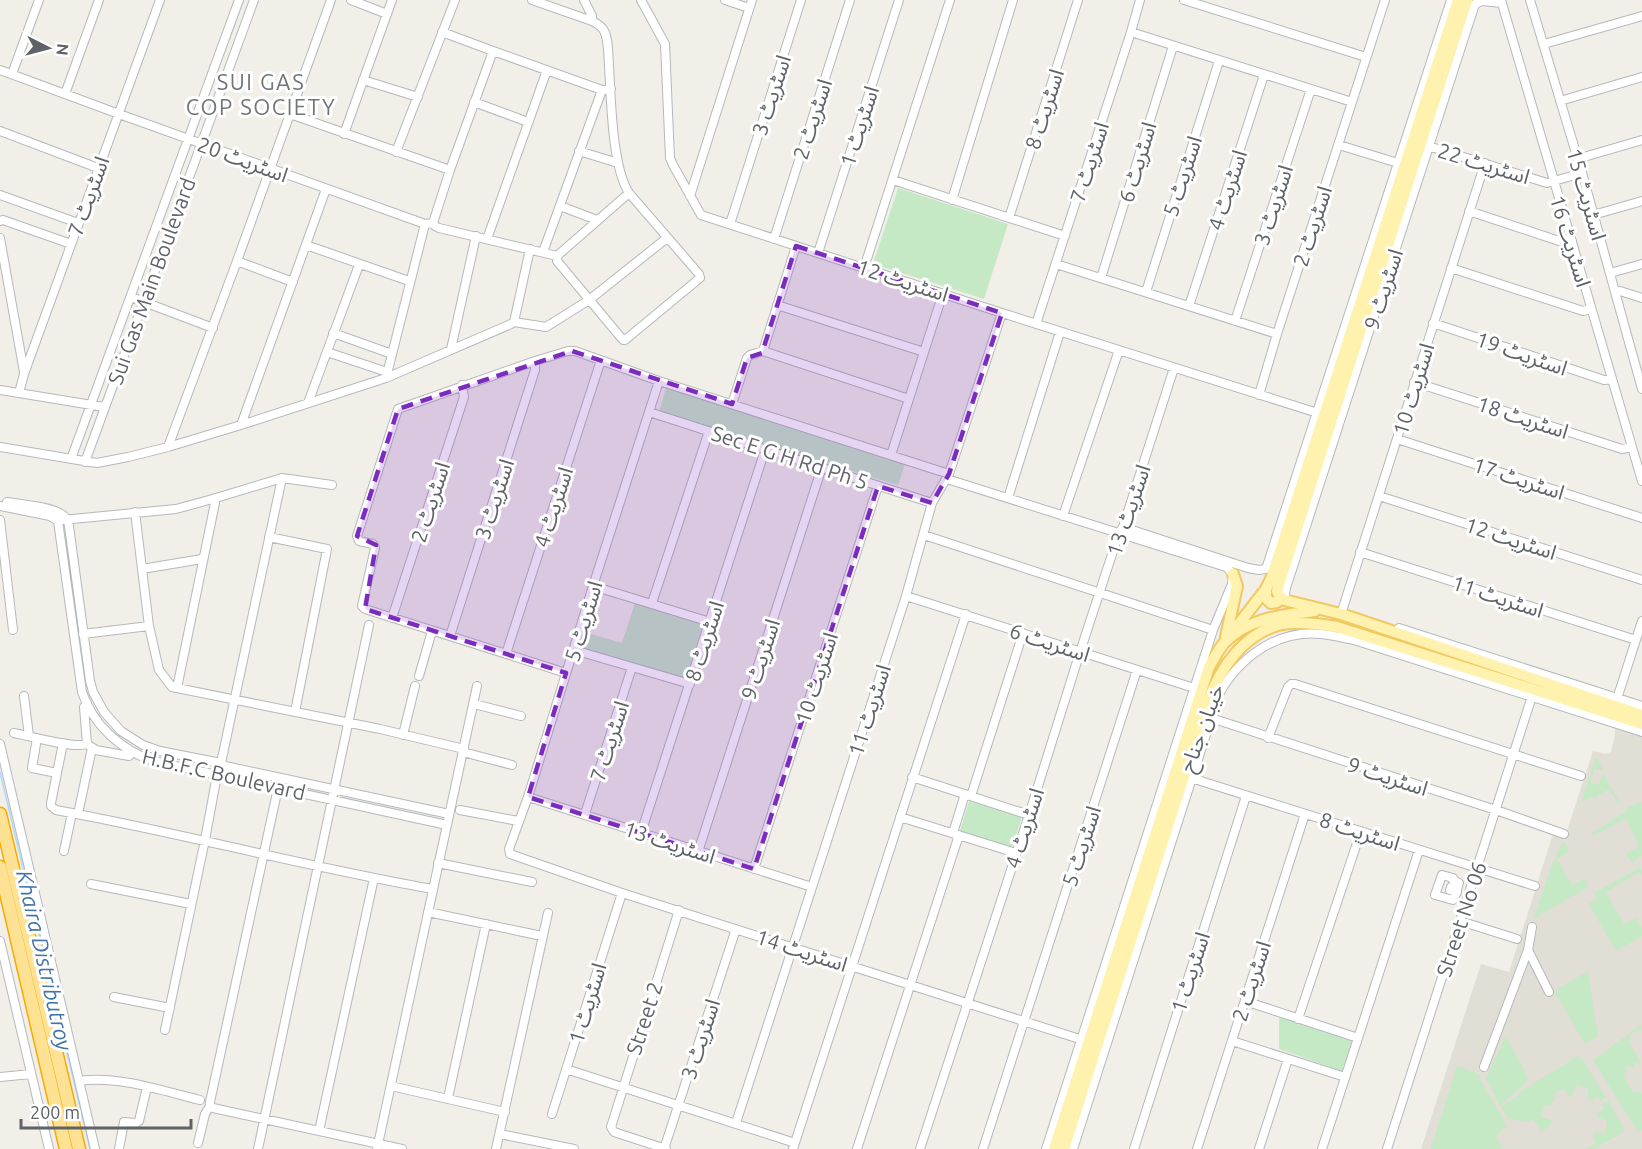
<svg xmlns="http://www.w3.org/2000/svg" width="1642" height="1149" font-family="Ubuntu,'Noto Sans Arabic',sans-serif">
  <rect width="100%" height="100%" fill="#f1efe8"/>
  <path fill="#e1ded6" d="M1615,727L1642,735V1149H1421L1481,964L1509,972L1553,834L1565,837L1593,751L1605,754L1611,752L1615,735Z"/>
  <path fill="#c5e8c5" d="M898,188L1008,224L984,299L873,264Z
    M666,388L906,461L898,485L659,412Z
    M635,603L703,625L686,679L579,647L584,632L622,643Z
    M1596,756L1604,771L1594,768L1590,782L1599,785L1603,774L1620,803L1618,804L1609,789L1594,798L1592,796L1581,803Z
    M969,801L1022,817L1012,847L960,831Z
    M1642,802V855L1632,863L1626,854L1639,846L1626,818L1593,836L1592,833L1625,812L1626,808Z
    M1562,842L1567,845L1569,849L1567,853L1557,859L1572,885L1585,878L1588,887L1533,919L1547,879Z
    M1641,867L1642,874L1640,875L1639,872L1606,892L1624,924L1636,918L1642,928V936L1616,951L1589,904L1597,898L1594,893Z
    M1588,971L1598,1036L1585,1044L1554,991Z
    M1279,1017L1352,1041L1342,1071L1279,1049Z
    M1642,1024V1029L1636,1031L1629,1036L1631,1040L1629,1042L1640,1061L1639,1064L1634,1063V1067H1626L1624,1077L1632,1091L1642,1093V1130L1638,1132L1593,1060Z
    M1506,1036L1529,1079L1500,1106L1486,1078Z
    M1578,1056L1582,1060H1583L1606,1098L1601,1101L1598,1097L1591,1101L1588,1098V1088L1576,1085L1572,1096H1568L1564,1089L1553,1094L1555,1100L1550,1104L1552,1106L1544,1105L1541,1117L1551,1120V1125L1541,1132L1533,1119L1527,1122L1508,1118L1501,1107C1508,1101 1516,1099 1521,1091Z
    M1457,1066L1480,1074V1079L1507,1126L1495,1136L1503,1149H1431Z
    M1608,1100L1625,1131L1594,1149H1585L1596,1143L1592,1135L1595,1132L1605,1133L1607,1120L1598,1118L1597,1113L1605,1109L1602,1104Z"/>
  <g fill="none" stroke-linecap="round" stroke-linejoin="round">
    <path stroke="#aadaff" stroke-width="1.5" d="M0,772L90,1149"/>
    <defs>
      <path id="minor" d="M351,0L387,14
        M532,0L592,21
        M641,0L665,44L670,158L673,165L701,215L1002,313L1324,415
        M725,0L749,8
        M1184,0L1366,57
        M1501,0L1642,481
        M1530,0L1582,173L1642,389
        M442,32L493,51L602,90L611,89
        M1131,32L1352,102
        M1544,44L1642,16
        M0,70L119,114L425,224L433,223L435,226L439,228L557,256L629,193
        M12,74L39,0
        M363,80L418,97
        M65,94L99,0
        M1560,101L1642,77
        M474,102L528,122
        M290,114L450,170
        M0,131L98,168
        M344,134L392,0
        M1339,145L1398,163
        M1425,145L1547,183L1582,173
        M579,151L618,163
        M396,152L455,0
        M1577,159L1642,140
        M893,180L1065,236
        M0,195L78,223
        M690,196L752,0
        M952,200L1013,0
        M560,206L597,220
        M1469,211L1562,242L1572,241
        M1593,215L1642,201
        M1009,218L1078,0
        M0,221L3,220L71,244
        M433,223L450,170L493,51
        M730,224L801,0
        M0,238L24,372
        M487,239L547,70
        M774,239L850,0
        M306,245L409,281
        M543,252L602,90
        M818,253L899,0
        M557,256V261L623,340H625L700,278L699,274L629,193C612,167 611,99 609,66C608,55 609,38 603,29C600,25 596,23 592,21V16L584,0
        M237,261L293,282
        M1056,264L1277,334
        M864,268L950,0
        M1451,268L1583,311L1591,309
        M1610,273L1642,264
        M1101,278L1173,46
        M1146,292L1219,61
        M1616,292L1620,291L1642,298
        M131,297L213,328
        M777,305L924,352
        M1189,306L1264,75
        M1235,321L1311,89
        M514,322L546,327L589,300L667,238
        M1433,323L1604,380L1612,379
        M1036,324L1131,32L1140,0
        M333,333L392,354
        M451,349L476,236
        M763,351L796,246
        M327,352L387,372
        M386,378L425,224
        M659,381L593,586L528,797L509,849L510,854L622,893L1089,1042
        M1414,382L1622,449L1632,447
        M0,390L104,407
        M19,393L24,374L160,0
        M1259,395L1277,334L1385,0
        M308,403L359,265
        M732,404L747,358L750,355L763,351L909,399
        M649,412L932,503
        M241,425L326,189
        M1397,439L1642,518
        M0,447L90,462L97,463L128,457L168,447L241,425L386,378L511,324L514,322L530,249
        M168,447L237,261L331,0
        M891,455L943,293
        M71,459L239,0
        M85,462L254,0
        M947,479L1226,567L1233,574L1232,584L1213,630L1046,1149
        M1379,496L1642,580
        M1008,498L1060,332
        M7,502C21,504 56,507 65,517C68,520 68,522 69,526L90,681L93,692L104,712L121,731L143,745L160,751L221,763L225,766L449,814
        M0,506L50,516L58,521L82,692C93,725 121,750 153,761L447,825
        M135,512L149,626L159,670L172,687L380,729L464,749
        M1063,516L1119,350
        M0,520L13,630
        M62,520L176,509L216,498L282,478L332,485
        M1123,527L1248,568L1259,570L1265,569L1267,566L1451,0
        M924,535L1213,630
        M269,537L327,549L295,712
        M1360,552L1636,640
        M142,569L202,559
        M593,586L710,622
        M906,596L1194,688
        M1284,600L1286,588L1475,4L1482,1L1502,3
        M652,603L709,431
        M1341,614L1485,163
        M392,618L464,397L462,385
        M1399,628L1642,706
        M83,634L149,626
        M450,636L535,370V361
        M574,650L690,684
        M506,654L601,360
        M566,673L365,609L362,606L375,548L373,544L359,541L357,536L398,409L535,361L568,351H575L659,381L949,474
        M419,676L432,631
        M177,688L216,498
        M24,696L29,736
        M1616,702L1642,621
        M87,703L84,707L87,744L96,750L129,756L133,752
        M474,704L521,716
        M1211,718L1496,810L1564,834
        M14,733C29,736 75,749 87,744
        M403,735L415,686
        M37,738L32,768L57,773
        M1268,738L1288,687L1291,684H1295L1581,776
        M63,743L51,803V806L56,810C182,833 306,867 433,889
        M0,744L95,1149
        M463,752L512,765
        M912,777L1029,815
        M1188,777L1535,886
        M971,796L1023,633
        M528,797L812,887
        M460,810L518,821
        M78,814L92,748
        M585,814L632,667
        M900,817L1016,853
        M641,833L765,450
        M953,833L965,794
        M64,851L72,813
        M698,852L822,467
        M438,863L532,882
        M754,869L878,486
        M1442,875L1453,878L1452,879L1459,883L1457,889L1451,887L1450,890L1457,892L1453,900L1435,895Z
        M91,884L191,904
        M428,912L542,936
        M1460,921L1517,939
        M0,941L49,1149
        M1528,950L1549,992
        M114,997L170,1008
        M1245,1001L1358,1038
        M1298,1019L1361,831
        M165,1030L205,840L217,775L221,763L282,478
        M1232,1041L1345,1077
        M1484,1067L1528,950L1532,927
        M566,1069L795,1143
        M0,1077L31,1074
        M79,1081C117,1075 163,1091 200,1100
        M391,1086L505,1112
        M448,1098L486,924
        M210,1106L213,1108L402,1149
        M552,1114L622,893
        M736,1123L906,596L932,503L949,474L1002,313
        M319,1131L374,878
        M500,1134L574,1149
        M198,1143L205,1114L210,1106V1102L278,788
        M119,1149L124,1122L136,1123L139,1121L147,1087
        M258,1149L369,625
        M377,1149L477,686
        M496,1149L548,913
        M664,1149L736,929
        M666,1149L614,1132L611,1127L679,910
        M793,1149L966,614
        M857,1149L959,835
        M920,1149L1029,815L1080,652L1119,533L1123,527L1174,368
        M983,1149L1137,670
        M1073,1149L1219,694C1239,658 1277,629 1321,634C1332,635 1343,638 1354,640L1642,732
        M1134,1149L1246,796
        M1197,1149L1305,814
        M1259,1149L1288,1059
        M1322,1149L1419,850
        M1387,1149L1533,693"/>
      <path id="major" d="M1467,0L1277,591L1280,597L1284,600L1341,614L1642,715
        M1266,589V598L1271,603L1277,602L1280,597
        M1226,637L1237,586L1233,574
        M1224,643L1266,589L1271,579L1458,0
        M1054,1149L1209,667C1214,659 1218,650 1224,643C1247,618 1283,615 1315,611
        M1064,1149L1208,702C1220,668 1244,633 1282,624C1300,621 1320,624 1337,627L1642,724"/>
      <path id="highway" d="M0,814L79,1149
        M0,867L66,1149"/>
    </defs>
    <use href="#minor" stroke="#b5b8bc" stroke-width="10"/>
    <use href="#major" stroke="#f2c960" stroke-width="14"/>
    <use href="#highway" stroke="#f9ab00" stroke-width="15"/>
    <use href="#minor" stroke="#fff" stroke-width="8"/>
    <use href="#major" stroke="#fff2af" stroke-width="10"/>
    <use href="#highway" stroke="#fde293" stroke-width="12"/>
  </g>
  <path fill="#7b2cbf" fill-opacity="0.2" stroke="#7b2cbf" stroke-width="4.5" stroke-dasharray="12 8" stroke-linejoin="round" d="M796,246L1002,313L949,474L932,503L878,486L754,869L528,797L566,673L365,609L376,545L357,536L398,409L572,351L732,404L747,358L762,353Z"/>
  <g text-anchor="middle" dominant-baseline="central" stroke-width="6" stroke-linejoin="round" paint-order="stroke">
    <g font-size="21" fill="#5f6368" stroke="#fff">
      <text transform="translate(771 95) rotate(-72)">اسٹریٹ 3</text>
      <text transform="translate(1044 109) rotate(-72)">اسٹریٹ 8</text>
      <text transform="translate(812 119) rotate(-72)">اسٹریٹ 2</text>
      <text transform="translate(859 126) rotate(-72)">اسٹریٹ 1</text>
      <text transform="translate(243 159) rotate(20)">اسٹریٹ 20</text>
      <text transform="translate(1089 162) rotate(-72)">اسٹریٹ 7</text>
      <text transform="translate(1137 162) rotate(-73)">اسٹریٹ 6</text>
      <text transform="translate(1484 163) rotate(17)">اسٹریٹ 22</text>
      <text transform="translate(1182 176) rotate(-72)">اسٹریٹ 5</text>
      <text transform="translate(1227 190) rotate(-72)">اسٹریٹ 4</text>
      <text transform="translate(1587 194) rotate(74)">اسٹریٹ 15</text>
      <text transform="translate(88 196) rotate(-70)">اسٹریٹ 7</text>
      <text transform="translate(1273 205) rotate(-72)">اسٹریٹ 3</text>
      <text transform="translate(1312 226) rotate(-72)">اسٹریٹ 2</text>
      <text transform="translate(1571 241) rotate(73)">اسٹریٹ 16</text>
      <text transform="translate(903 280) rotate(18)">اسٹریٹ 12</text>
      <text transform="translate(151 281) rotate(-70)">Sui Gas Main Boulevard</text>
      <text transform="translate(1383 289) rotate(-72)">اسٹریٹ 9</text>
      <text transform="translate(1522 353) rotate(19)">اسٹریٹ 19</text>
      <text transform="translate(1413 389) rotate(-73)">اسٹریٹ 10</text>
      <text transform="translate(1523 417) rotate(18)">اسٹریٹ 18</text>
      <text transform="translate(790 457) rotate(18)">Sec E G H Rd Ph 5</text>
      <text transform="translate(1519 478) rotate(18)">اسٹریٹ 17</text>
      <text transform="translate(494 499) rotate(-72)">اسٹریٹ 3</text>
      <text transform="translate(430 502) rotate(-72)">اسٹریٹ 2</text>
      <text transform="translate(553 507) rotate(-72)">اسٹریٹ 4</text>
      <text transform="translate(1128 510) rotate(-71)">اسٹریٹ 13</text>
      <text transform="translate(1511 538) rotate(18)">اسٹریٹ 12</text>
      <text transform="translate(1498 596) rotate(18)">اسٹریٹ 11</text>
      <text transform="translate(583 621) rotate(-73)">اسٹریٹ 5</text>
      <text transform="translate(704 641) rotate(-72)">اسٹریٹ 8</text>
      <text transform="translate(1050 642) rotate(18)">اسٹریٹ 6</text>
      <text transform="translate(760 659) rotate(-72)">اسٹریٹ 9</text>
      <text transform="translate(816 678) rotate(-72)">اسٹریٹ 10</text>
      <text transform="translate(869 710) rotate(-72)">اسٹریٹ 11</text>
      <text transform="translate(1201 728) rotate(-70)">خیبان جناح</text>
      <text transform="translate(609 741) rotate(-72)">اسٹریٹ 7</text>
      <text transform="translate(224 774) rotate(13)">H.B.F.C Boulevard</text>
      <text transform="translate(1388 776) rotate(18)">اسٹریٹ 9</text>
      <text transform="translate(1024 828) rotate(-72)">اسٹریٹ 4</text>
      <text transform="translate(1360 831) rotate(18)">اسٹریٹ 8</text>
      <text transform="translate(670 842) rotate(18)">اسٹریٹ 13</text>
      <text transform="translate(1081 846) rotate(-72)">اسٹریٹ 5</text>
      <text transform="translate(1461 919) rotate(-72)">Street No 06</text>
      <text transform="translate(802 950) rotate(18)">اسٹریٹ 14</text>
      <text transform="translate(1190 972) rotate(-72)">اسٹریٹ 1</text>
      <text transform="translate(1251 981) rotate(-72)">اسٹریٹ 2</text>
      <text transform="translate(587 1003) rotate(-73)">اسٹریٹ 1</text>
      <text transform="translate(644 1018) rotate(-72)">Street 2</text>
      <text transform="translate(700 1039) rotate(-72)">اسٹریٹ 3</text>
    </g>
    <g font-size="22" letter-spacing="1.5" fill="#70757a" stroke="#fff">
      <text x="261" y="81">SUI GAS<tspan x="261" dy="25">COP SOCIETY</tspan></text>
    </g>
    <g font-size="22" font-style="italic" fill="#4174aa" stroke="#fff">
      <text transform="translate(45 960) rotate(77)">Khaira Distributroy</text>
    </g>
  </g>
  <g transform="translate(48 48) rotate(96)" stroke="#ffffff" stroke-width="4.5" paint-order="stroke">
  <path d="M0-4.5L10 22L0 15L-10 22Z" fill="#5f6368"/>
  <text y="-9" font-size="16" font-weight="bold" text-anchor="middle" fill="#5f6368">N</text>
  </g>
  <path d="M21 1119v9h170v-9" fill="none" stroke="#5f6368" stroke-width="3"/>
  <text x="30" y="1119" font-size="18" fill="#5f6368" stroke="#ffffff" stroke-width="4.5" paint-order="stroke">200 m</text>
</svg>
